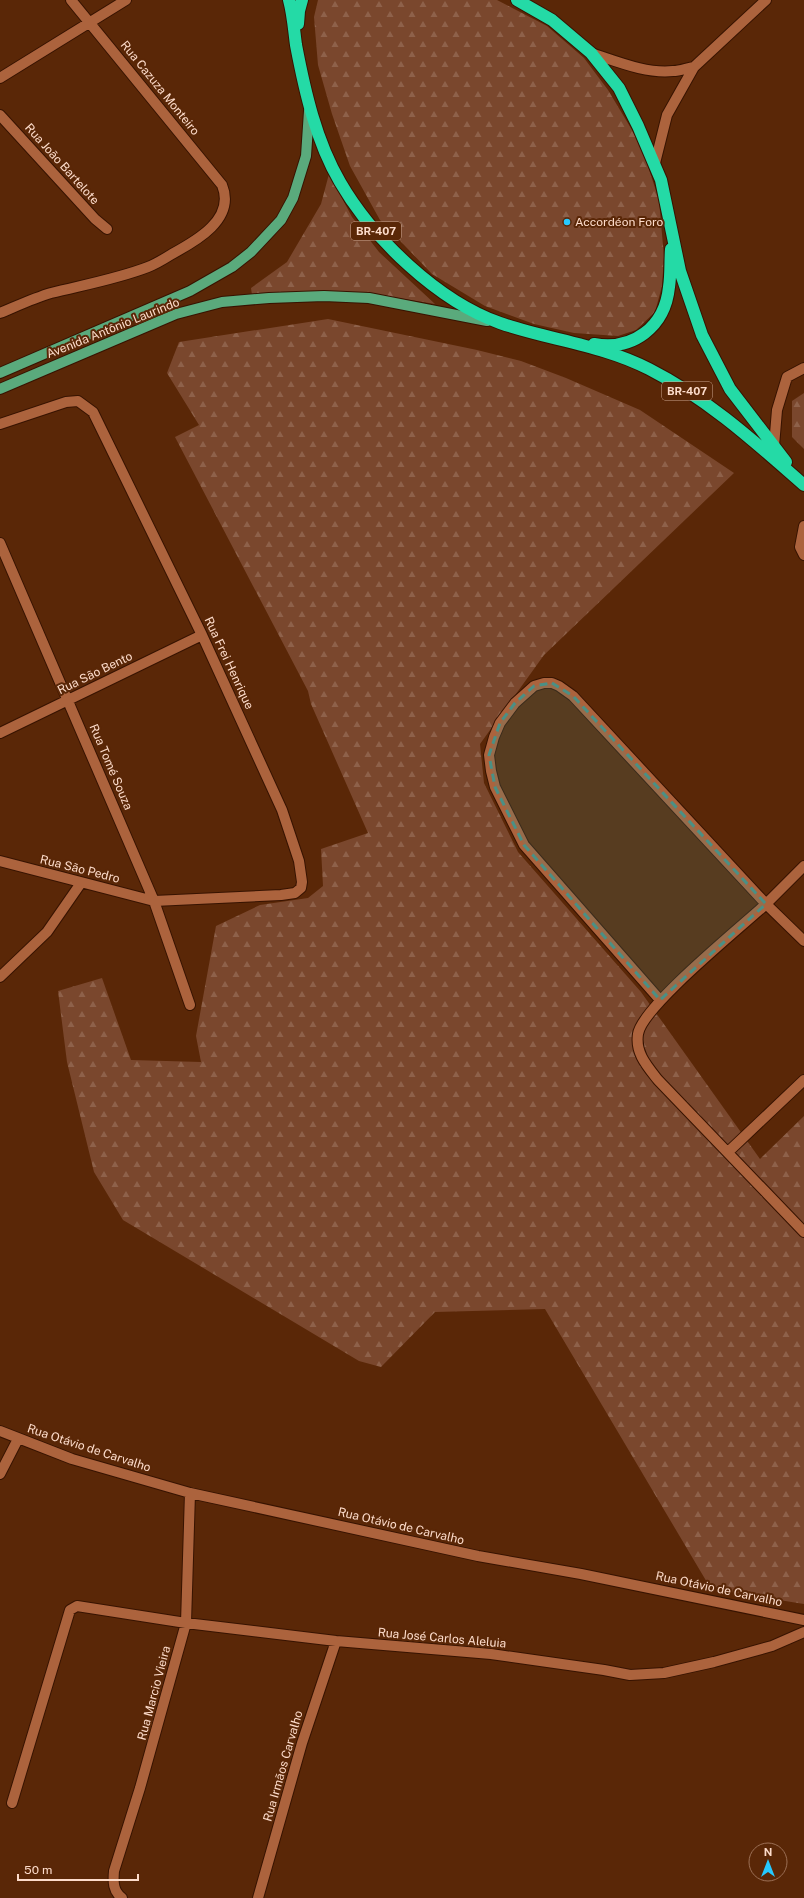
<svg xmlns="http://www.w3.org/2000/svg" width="804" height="1898" font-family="'Public Sans',sans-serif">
  <defs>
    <pattern id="forest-firs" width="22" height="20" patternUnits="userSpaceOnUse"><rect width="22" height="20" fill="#7a472d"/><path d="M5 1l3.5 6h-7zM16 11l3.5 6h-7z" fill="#8e614a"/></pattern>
  </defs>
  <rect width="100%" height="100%" fill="#5a2707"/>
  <path fill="url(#forest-firs)" d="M318,0H497L547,26L584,58L608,90L641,145L659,200L664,257L662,286L655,312L636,330L618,336L574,333L534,324L485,306L432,274L380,220L350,166L332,114L318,65L314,17Z
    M329,174L352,217L379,252L435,304L367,293L252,295L251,288L287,262L321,204Z
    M328,319L477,350L521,361L566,378L640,410L734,473L544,655L480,744L484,783L518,852L641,992L760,1159L804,1116V1604L711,1589L545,1309L435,1312L381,1367L359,1361L123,1220L94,1172L67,1062L58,991L102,978L131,1060L201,1062L196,1036L216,926L260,905L308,898L323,886L321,849L368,833L311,704L308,691L175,437L199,425L167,373L179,342Z
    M804,393V449L792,437V401Z"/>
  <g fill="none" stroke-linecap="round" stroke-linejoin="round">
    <defs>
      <path id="minor" d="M591,53C616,61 646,74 673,71C680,71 687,68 694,67
        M0,78L126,0
        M0,115L95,219L107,229
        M655,163L667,115L694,67L766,0
        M0,313C17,306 34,298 51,293C83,285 117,279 148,267C156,264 164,259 172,254C196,241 236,219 222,185L71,0
        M0,424L66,402L78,401L93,412L202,635L282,810L299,861L302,882L301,888L295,893L281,895L154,901L0,861
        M774,446L777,410L787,377L804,368
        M804,526L800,547L804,555
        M0,543L154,901L190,1005
        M0,733L202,635
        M804,866C791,879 778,892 765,905C740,928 642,1007 638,1034C635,1053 647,1066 658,1080L804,1232
        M0,977L47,932L81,883
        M660,1000L524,845L495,787L491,771L489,755L494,737L500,723L515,703L534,686L544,683H552L559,686L573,696L766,904L804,941
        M728,1152L804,1080
        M0,1431L72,1459L190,1493L478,1556L581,1574L804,1620
        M0,1474L18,1439
        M12,1803L67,1620L70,1610L77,1606L186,1623L336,1641L491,1654L604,1670L630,1675L664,1673L714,1662L772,1646L804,1632
        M122,1898C113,1891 113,1882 114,1871L140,1788L186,1623L190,1493
        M258,1898L302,1743L336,1641"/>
      <path id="major" d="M0,373L190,291L232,267L251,252L281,220L293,198L306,156L309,111
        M0,389L176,314L222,302L269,298L324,296L369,298L487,321"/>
      <path id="highway" d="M289,0C293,15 294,30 296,45C305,92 316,141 340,182C373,239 438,301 500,323C549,340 603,345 649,369C708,399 755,442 804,485
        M517,0L552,20L591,53L619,88L638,126L661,180L680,271L702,335L730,389L786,462
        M298,24L299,11L302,0
        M594,344C633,351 665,327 669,287C671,274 670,262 671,249"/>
    </defs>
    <use href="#minor" stroke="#371300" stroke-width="12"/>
    <use href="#major" stroke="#371300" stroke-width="12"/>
    <use href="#highway" stroke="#371300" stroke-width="14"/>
    <use href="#minor" stroke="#ac633d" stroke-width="10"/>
    <use href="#major" stroke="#5aaa7c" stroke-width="10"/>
    <use href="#highway" stroke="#24daa6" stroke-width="12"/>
  </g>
  <path fill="#4a9085" fill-opacity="0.2" stroke="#4a9085" stroke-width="3" stroke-dasharray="8 5" stroke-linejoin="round" d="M552,683L573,696L766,904L660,1000L524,845L495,787L489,755L500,723L515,703L534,686Z"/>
  <circle fill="#26c9fe" stroke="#5a2707" stroke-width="1.5" cx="567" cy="222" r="4"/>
  <g text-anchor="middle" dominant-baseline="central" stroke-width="4" stroke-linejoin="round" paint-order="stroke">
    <g fill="#5a2707" stroke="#cca690" stroke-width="1">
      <rect x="351" y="222" width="50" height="18" rx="3"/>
      <rect x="662" y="382" width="50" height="18" rx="3"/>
    </g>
    <g font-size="11" font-weight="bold" fill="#fddccb">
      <text x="376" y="231">BR-407</text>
      <text x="687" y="391">BR-407</text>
    </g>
    <g font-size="12" fill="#fddccb" stroke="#5a2707">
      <text transform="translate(160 88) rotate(51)">Rua Cazuza Monteiro</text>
      <text transform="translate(62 164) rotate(48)">Rua João Bartelote</text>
      <text transform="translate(113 328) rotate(-22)">Avenida Antônio Laurindo</text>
      <text transform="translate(229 663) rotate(65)">Rua Frei Henrique</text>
      <text transform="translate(95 673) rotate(-26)">Rua São Bento</text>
      <text transform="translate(111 767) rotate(67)">Rua Tomé Souza</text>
      <text transform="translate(80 869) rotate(14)">Rua São Pedro</text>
      <text transform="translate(89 1448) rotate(18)">Rua Otávio de Carvalho</text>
      <text transform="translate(401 1526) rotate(13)">Rua Otávio de Carvalho</text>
      <text transform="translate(719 1589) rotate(12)">Rua Otávio de Carvalho</text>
      <text transform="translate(442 1638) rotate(5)">Rua José Carlos Aleluia</text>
      <text transform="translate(154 1693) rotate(-75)">Rua Marcio Vieira</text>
      <text transform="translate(283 1766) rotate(-74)">Rua Irmãos Carvalho</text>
    </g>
    <g font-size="12" fill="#fddccb" stroke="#5a2707" text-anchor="start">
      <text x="575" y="222">Accordéon Foro</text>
    </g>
  </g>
  <g transform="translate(768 1862)"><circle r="19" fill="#5a2707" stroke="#9b6f55"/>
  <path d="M0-3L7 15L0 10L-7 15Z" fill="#26c9fe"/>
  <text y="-6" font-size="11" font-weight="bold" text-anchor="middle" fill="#fddccb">N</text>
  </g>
  <path d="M18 1874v6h120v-6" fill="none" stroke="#fddccb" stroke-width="2"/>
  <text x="24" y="1874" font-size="12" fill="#fddccb" stroke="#5a2707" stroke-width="3" paint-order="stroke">50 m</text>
</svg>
